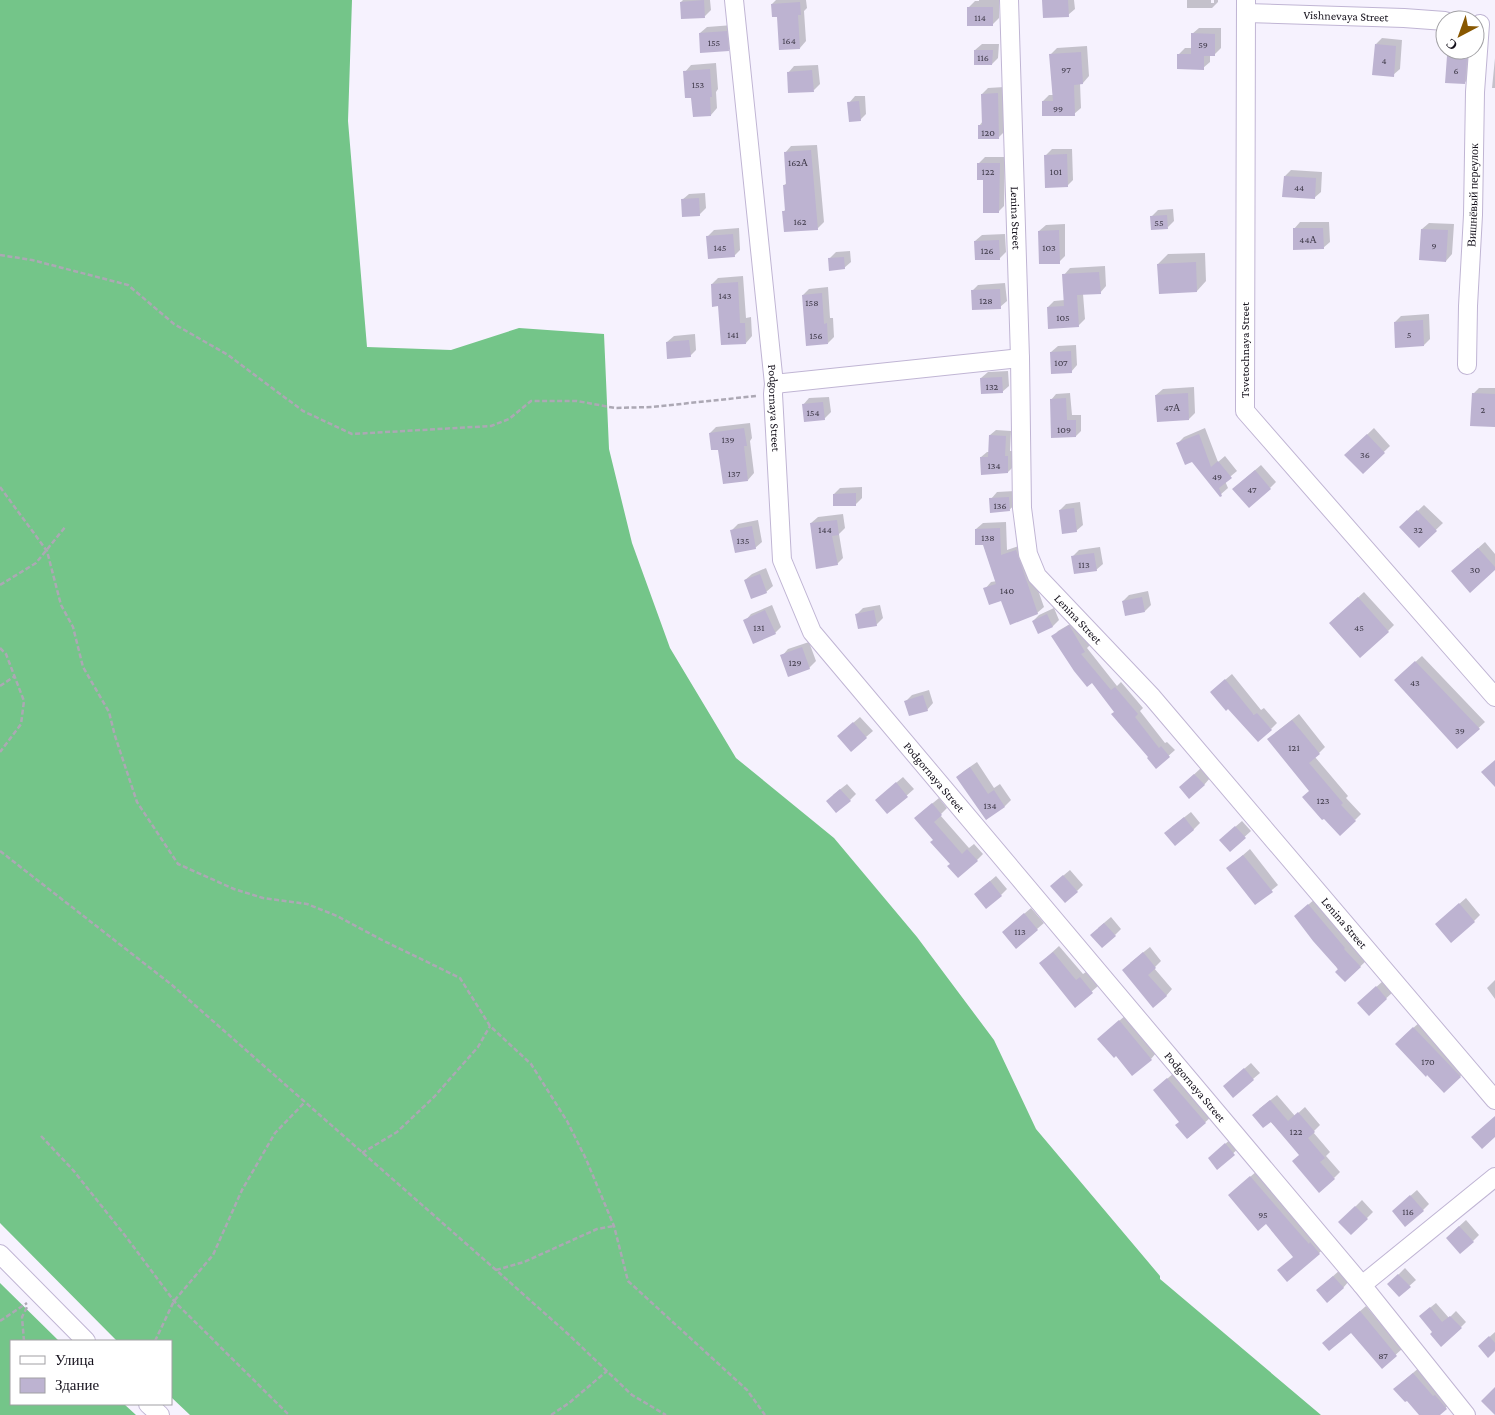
<svg xmlns="http://www.w3.org/2000/svg" width="1495" height="1415" font-family="'Crimson Pro',serif">
  <rect width="100%" height="100%" fill="#f6f2fe"/>
  <path fill="#74c589" d="M0,0H352L348,121L367,347L451,350L519,328L604,334L609,449L632,543L670,648L736,758L834,838L917,937L994,1040L1036,1129L1160,1276V1279L1321,1415H190L171,1397V1341H117L0,1223Z
    M0,1283L59,1341H11V1404H124L136,1415H0Z"/>
  <path fill="#0003" d="M683,0H710L711,10L705,16L681,2Z
    M776,0H806L807,8L804,11L806,41L800,48L772,4Z
    M979,0H999V18L992,25L968,8L975,1H979Z
    M1043,0H1074L1075,9L1068,15Z
    M1187,0H1211V3H1214V0H1218V2L1212,8H1187Z
    M733,25L734,44L728,50L700,33L707,27Z
    M1199,28H1221V48L1214,55H1210V62L1203,68L1179,54L1185,48H1192V34Z
    M1382,38L1402,40L1400,69L1393,75L1376,44Z
    M982,44H999L998,58L992,64L975,50Z
    M1087,46L1089,76L1083,83H1080L1081,108L1074,114L1043,101L1049,95H1053L1050,55L1057,48Z
    M1455,50L1473,52L1471,77L1464,83L1448,56Z
    M1495,58V88H1492Z
    M716,63L718,89L716,92L717,108L711,115L692,97L685,72L691,65Z
    M818,65L820,84L814,90L788,73L794,66Z
    M1004,87L1005,131L999,137L979,126L983,121L982,94L988,88Z
    M855,96H865L866,114L860,120L849,103Z
    M817,145L824,222L817,229L783,212L786,209L784,185L787,183L785,153L791,146Z
    M1052,149H1072L1073,180L1067,186L1046,155Z
    M985,157H1005L1004,206L998,212L979,163Z
    M1291,170L1322,172L1321,192L1314,198L1285,176Z
    M705,193L706,208L699,215L682,200L689,194Z
    M1173,209L1174,221L1168,227L1151,217L1158,210Z
    M1300,222H1329L1330,242L1323,248L1294,229Z
    M1429,223L1454,224L1452,254L1446,261L1422,229Z
    M1065,224V256L1059,262L1039,231L1046,225Z
    M739,228L740,250L734,256L708,236L714,230Z
    M1005,234L1006,252L999,259L975,241L982,235Z
    M850,251L851,262L844,268L830,258L836,252Z
    M1205,253L1206,281L1197,291L1158,264L1168,254Z
    M1105,266L1106,286L1100,293L1083,294L1085,319L1078,326L1048,307L1054,301L1065,300L1064,275L1070,268Z
    M743,276L746,318L751,317L752,336L746,343L719,305L712,284L718,278Z
    M1005,283L1007,301L1000,307L972,291L978,285Z
    M828,287L830,318H833L834,337L828,343L803,295L809,289Z
    M1429,314L1430,339L1424,345L1395,322L1401,316Z
    M695,334L696,350L690,356L667,342L674,336Z
    M1076,345L1077,365L1071,372L1051,352L1058,346Z
    M1008,371L1009,386L1002,392L981,378L988,372Z
    M1194,387L1195,413L1189,419L1156,395L1163,389Z
    M1479,388H1495V425L1473,394Z
    M1070,393L1072,415H1081V431L1076,436L1051,400L1056,394Z
    M829,397L831,412L824,419L803,405L809,398Z
    M750,423L752,438L750,441L754,473L748,480L719,448L710,433L716,427Z
    M1205,428L1218,462L1225,456L1237,471L1225,481L1228,488L1220,495L1178,443L1184,437Z
    M1374,428L1390,446L1363,472L1346,455Z
    M996,430L1011,431L1010,451H1013V467L1008,472L981,457L987,452H989L990,435Z
    M1261,465L1276,482L1270,488L1240,483Z
    M862,487V498L856,504L834,494L840,488Z
    M1015,491L1016,504L1009,510L991,499L997,492Z
    M1080,502L1083,525L1076,531L1060,510L1066,504Z
    M1424,505L1443,523L1419,546L1401,527Z
    M843,514L845,528L839,534L843,558L837,564L811,523L818,517Z
    M758,520L762,542L755,548L732,530L738,524Z
    M1006,522L1007,550L1022,545L1044,607L1037,613L1002,599L985,589L991,582L997,581L984,543L976,529L983,523Z
    M1485,542L1495,554V569L1459,565Z
    M1100,547L1103,564L1096,570L1073,556L1079,550Z
    M766,568L773,586L766,592L745,580L752,574Z
    M1148,591L1151,605L1145,611L1123,601L1129,595Z
    M1364,592L1394,625L1388,631L1337,617Z
    M772,605L781,627L775,633L745,621L751,614Z
    M880,605L883,618L876,625L857,614L863,608Z
    M1054,608L1059,620L1053,626L1038,632L1033,621L1039,615Z
    M1075,621L1090,645L1087,648L1117,686L1121,682L1143,708L1140,711L1165,743L1167,742L1175,750L1156,767L1150,757L1092,682L1053,637L1058,631Z
    M809,642L816,661L809,668L782,656L788,649Z
    M1422,656L1485,722L1457,748L1402,674Z
    M1232,674L1261,710L1264,708L1277,723L1271,729L1218,686Z
    M929,690L933,703L927,710L906,701L912,695Z
    M1299,714L1325,747L1315,757L1348,796L1346,798L1361,814L1355,820L1311,790L1275,733Z
    M860,717L873,731L866,737L845,730Z
    M977,762L994,788L1000,784L1011,800L1005,806L986,818L957,777L964,771Z
    M1201,768L1210,778L1204,785L1187,781Z
    M903,777L914,789L887,813L883,794Z
    M847,784L856,794L850,800L833,795Z
    M939,798L947,808L940,815L969,848L974,844L983,854L977,860L951,864L934,840L922,812Z
    M1191,812L1200,823L1193,830L1172,827Z
    M1242,821L1251,831L1230,850L1227,834Z
    M1250,849L1278,885L1256,903L1228,868Z
    M1070,870L1083,885L1077,891L1058,880Z
    M996,876L1007,889L1001,895L982,888Z
    M1466,898L1480,915L1474,921L1443,918Z
    M1315,899L1367,960L1345,981L1302,910Z
    M1031,908L1044,923L1016,947L1010,926Z
    M1111,917L1121,929L1115,935L1098,928Z
    M1059,946L1083,974L1086,972L1098,986L1075,1006L1047,957Z
    M1150,947L1161,961L1154,968L1172,989L1166,996L1130,963Z
    M1495,980V999L1487,988Z
    M1383,981L1393,992L1369,1014L1365,997Z
    M1126,1015L1156,1053L1151,1059L1105,1033Z
    M1420,1022L1467,1070L1444,1091L1403,1037Z
    M1251,1063L1260,1073L1233,1096L1231,1080Z
    M1174,1073L1212,1116L1188,1138L1181,1121L1161,1084Z
    M1277,1095L1295,1116L1305,1107L1320,1125L1313,1132L1330,1152L1326,1156L1340,1172L1334,1178L1301,1155L1259,1109Z
    M1232,1138L1240,1147L1217,1168L1216,1152Z
    M1257,1171L1326,1247L1319,1253L1294,1256L1267,1222L1236,1189Z
    M1417,1190L1429,1204L1423,1210L1400,1205Z
    M1362,1200L1373,1212L1351,1234L1340,1222Z
    M1466,1220L1479,1235L1473,1241L1454,1231Z
    M1405,1268L1416,1280L1399,1295L1389,1284Z
    M1340,1270L1349,1281L1343,1288L1324,1284Z
    M1436,1303L1449,1318L1456,1311L1466,1322L1461,1327L1433,1332L1426,1311Z
    M1366,1306L1402,1349L1382,1367L1351,1331L1330,1337Z
    M1495,1332V1350L1486,1340Z
    M1420,1367L1452,1402L1438,1415H1421L1401,1383Z"/>
  <path fill="#bdb3d1" d="M704,0L705,18L681,19L680,2Z
    M1042,0H1068L1069,17L1043,18Z
    M800,2L801,15H798L800,49L779,50L777,17H772L771,4Z
    M967,7H993V26H967Z
    M727,31L729,51L700,53L699,33Z
    M1191,33L1215,34V56H1204V70L1177,69V54H1191Z
    M1375,44L1396,46L1394,77L1372,75Z
    M974,50H993L992,65H974Z
    M1081,52L1083,84L1074,85L1075,116H1042V101H1053L1049,54Z
    M1447,56L1467,58L1465,84L1445,83Z
    M710,69L712,97H710L711,116L693,117L691,98H685L683,71Z
    M812,70L814,92L788,93L787,72Z
    M998,93L999,139H978V125H982L981,94Z
    M859,101L861,121L849,122L847,102Z
    M811,150L818,230L784,232L782,211H785L783,185H786L784,152Z
    M1067,154L1068,187L1045,188L1044,155Z
    M977,163H1000L999,213H983V180H977Z
    M1284,176L1316,178L1315,199L1282,197Z
    M699,198L700,216L682,217L681,199Z
    M1167,215L1168,229L1151,230L1150,216Z
    M1293,228H1323L1324,249L1293,250Z
    M1421,229L1448,230L1446,262L1419,260Z
    M1059,230L1060,264H1039L1038,231Z
    M733,234L735,257L708,259L706,236Z
    M999,240L1000,260H975L974,241Z
    M844,257L845,269L829,271L828,258Z
    M1196,262L1197,292L1159,294L1157,264Z
    M1099,272L1101,294L1077,295L1079,327L1048,329L1047,307L1064,306L1062,274Z
    M738,282L740,323H745L746,344L721,345L718,306L712,307L711,284Z
    M1000,289L1001,309L972,310L971,290Z
    M822,293L824,324L827,323L828,344L806,346L802,295Z
    M1423,320L1424,346L1395,348L1394,322Z
    M689,340L691,357L667,359L666,342Z
    M1071,351L1072,373L1051,374L1050,352Z
    M1002,377L1003,393L981,394L980,378Z
    M1188,393L1189,420L1157,422L1155,395Z
    M1472,393L1495,394V427L1470,426Z
    M1066,398L1067,420H1076V437L1051,438L1050,399Z
    M823,402L825,420L804,422L802,404Z
    M744,428L747,446H744L748,481L723,484L718,450H711L709,433Z
    M1199,434L1211,467L1218,461L1232,478L1219,488L1222,496L1220,497L1192,462L1185,465L1176,443Z
    M1367,434L1385,453L1363,474L1344,455Z
    M989,435L1006,436L1005,456H1008V473L981,475L980,457H988Z
    M1255,470L1271,489L1249,508L1232,489Z
    M856,493V506H833V494Z
    M1009,497L1010,511L990,513L989,498Z
    M1074,508L1077,532L1062,534L1059,510Z
    M1417,510L1437,531L1419,548L1399,527Z
    M837,520L839,535L832,536L838,565L816,569L810,523Z
    M752,526L756,549L735,553L730,530Z
    M1000,528L1001,555L1016,550L1038,614L1010,625L1001,601L989,605L983,588L996,584L983,545H975V529Z
    M1478,548L1495,567V570L1470,593L1451,571Z
    M1094,553L1097,571L1074,574L1071,556Z
    M760,574L767,593L751,599L744,580Z
    M1142,597L1145,612L1125,616L1122,601Z
    M1358,597L1389,632L1360,658L1329,623Z
    M765,610L776,634L753,644L743,620Z
    M874,610L877,626L858,629L855,614Z
    M1047,614L1053,627L1038,634L1032,621Z
    M1069,625L1085,652L1081,654L1111,690L1115,687L1138,714L1135,717L1159,748L1161,746L1170,757L1156,769L1147,758L1148,757L1111,714L1114,712L1092,683L1087,687L1074,671L1051,636Z
    M802,647L810,669L788,677L780,655Z
    M1415,661L1480,729L1457,749L1394,680Z
    M1225,679L1254,715L1257,713L1272,730L1258,742L1228,709L1226,711L1210,692Z
    M923,695L928,711L909,716L904,701Z
    M1292,720L1320,754L1309,763L1343,803L1341,805L1356,821L1340,836L1324,819L1322,820L1302,797L1309,791L1267,739Z
    M853,722L867,738L851,752L837,736Z
    M1495,760V787L1481,772Z
    M970,767L988,794L994,790L1005,807L986,820L956,777Z
    M1194,774L1205,785L1189,799L1179,787Z
    M896,782L908,797L887,814L875,800Z
    M840,789L851,801L836,813L826,801Z
    M932,803L942,815L934,822L962,854L967,849L978,861L958,878L947,866L950,864L930,842L933,840L914,818Z
    M1184,817L1194,830L1175,846L1164,833Z
    M1235,826L1246,838L1230,852L1219,840Z
    M1243,855L1273,892L1255,905L1226,868Z
    M1063,875L1078,892L1065,903L1050,886Z
    M990,881L1002,896L986,909L974,894Z
    M1459,903L1475,922L1451,943L1435,924Z
    M1308,904L1345,948L1344,949L1361,967L1345,982L1335,972L1338,969L1313,941L1294,916Z
    M1024,913L1038,930L1016,949L1002,932Z
    M1104,923L1116,936L1102,948L1090,935Z
    M1053,952L1076,980L1080,977L1093,993L1075,1008L1039,963Z
    M1143,952L1156,968L1148,975L1167,996L1153,1008L1122,970Z
    M1376,986L1387,999L1369,1016L1357,1003Z
    M1119,1020L1152,1060L1132,1076L1116,1056L1114,1058L1097,1039Z
    M1413,1027L1461,1077L1444,1093L1427,1075L1426,1077L1395,1044Z
    M1244,1068L1254,1080L1233,1098L1223,1086Z
    M1167,1078L1206,1123L1187,1139L1175,1125L1179,1122L1153,1090Z
    M1270,1100L1288,1121L1298,1112L1315,1132L1308,1138L1325,1158L1320,1162L1335,1179L1319,1193L1292,1161L1299,1155L1271,1122L1263,1128L1252,1115Z
    M1495,1116V1137L1482,1149L1471,1137Z
    M1225,1143L1235,1155L1217,1170L1208,1158Z
    M1250,1176L1294,1227L1309,1244L1310,1242L1320,1254L1287,1282L1277,1270L1293,1257L1266,1224L1258,1231L1228,1195Z
    M1410,1195L1424,1211L1405,1227L1392,1211Z
    M1355,1206L1368,1219L1351,1235L1338,1222Z
    M1459,1226L1474,1242L1460,1254L1446,1238Z
    M1398,1274L1411,1287L1399,1297L1387,1284Z
    M1333,1276L1344,1288L1327,1303L1316,1290Z
    M1430,1307L1442,1322L1450,1316L1462,1328L1441,1347L1430,1334L1432,1332L1419,1316Z
    M1360,1311L1397,1356L1382,1369L1351,1333L1329,1351L1322,1343Z
    M1489,1336L1495,1343V1351L1488,1358L1478,1346Z
    M1413,1373L1433,1396L1435,1395L1447,1409L1440,1415H1419L1407,1401L1405,1402L1393,1389Z
    M1495,1387V1415L1481,1401Z"/>
  <g fill="none" stroke-linecap="round" stroke-linejoin="round">
    <defs>
      <g id="minor">
        <path id="s1" d="M734,0L774,384L773,394L782,560L812,632L1362,1285L1466,1415"/>
        <path id="s2" d="M1009,0L1020,358L1022,508L1028,554L1037,576L1152,697L1495,1100"/>
        <path d="M1246,0L1245,411L1495,697"/>
        <path id="s3" d="M1246,13L1404,18L1445,21"/>
        <path id="s4" d="M1467,365L1468,306L1473,215L1475,92L1480,24"/>
        <path d="M774,384L1020,358"/>
        <path d="M0,1254L86,1341"/>
        <path d="M1362,1285L1495,1177"/>
        <path d="M148,1404L160,1415"/>
      </g>
    </defs>
    <use href="#minor" stroke="#c0b5d4" stroke-width="20"/>
    <path stroke="#aca8b4" stroke-width="2.5" stroke-dasharray="5 2.5" stroke-linecap="butt" d="M0,255L32,260L128,285L174,324L228,355L303,411L352,434L491,426L509,419L531,401H577L615,408L652,407L756,396
      M0,487L47,551L61,605L73,627L83,667L109,712L115,736L137,802L178,864L234,889L263,898L307,904L337,916L382,940L460,978L490,1026L531,1064L567,1121L586,1159L614,1226L628,1281L747,1390L765,1415
      M0,648L6,654L24,701L21,724L0,752
      M0,686L15,676
      M0,851L172,985L496,1270L568,1334L632,1395L666,1415
      M41,1136L73,1170L127,1238L174,1301L289,1415
      M362,1153L397,1132L434,1097L478,1047L490,1026
      M496,1270L524,1262L597,1229L614,1226
      M0,1321L27,1303
      M24,1341L22,1317L28,1305
      M155,1341L174,1301L213,1255L242,1190L275,1133L305,1102
      M551,1415L569,1403L607,1371"/>
    <use href="#minor" stroke="#fff" stroke-width="18"/>
    <path stroke="#aca8b4" stroke-width="2.5" stroke-dasharray="5 2.5" stroke-linecap="butt" d="M0,585L36,563L66,526"/>
  </g>
  <g text-anchor="middle" dominant-baseline="central" stroke-width="4.5" stroke-linejoin="round" paint-order="stroke">
    <g font-size="10" fill="#3f3a49">
      <text x="980" y="17">114</text>
      <text x="789" y="40">164</text>
      <text x="714" y="42">155</text>
      <text x="1203" y="44">59</text>
      <text x="983" y="57">116</text>
      <text x="1384" y="60">4</text>
      <text x="1066" y="69">97</text>
      <text x="1456" y="70">6</text>
      <text x="698" y="84">153</text>
      <text x="1058" y="108">99</text>
      <text x="988" y="132">120</text>
      <text x="798" y="162">162А</text>
      <text x="988" y="171">122</text>
      <text x="1056" y="171">101</text>
      <text x="1299" y="187">44</text>
      <text x="800" y="221">162</text>
      <text x="1159" y="222">55</text>
      <text x="1308" y="239">44А</text>
      <text x="1434" y="245">9</text>
      <text x="720" y="247">145</text>
      <text x="1049" y="247">103</text>
      <text x="987" y="250">126</text>
      <text x="725" y="295">143</text>
      <text x="986" y="300">128</text>
      <text x="812" y="302">158</text>
      <text x="1063" y="317">105</text>
      <text x="733" y="334">141</text>
      <text x="1409" y="334">5</text>
      <text x="816" y="335">156</text>
      <text x="1061" y="362">107</text>
      <text x="992" y="386">132</text>
      <text x="1172" y="407">47А</text>
      <text x="1483" y="409">2</text>
      <text x="813" y="412">154</text>
      <text x="1064" y="429">109</text>
      <text x="728" y="439">139</text>
      <text x="1365" y="454">36</text>
      <text x="994" y="465">134</text>
      <text x="734" y="473">137</text>
      <text x="1217" y="476">49</text>
      <text x="1252" y="489">47</text>
      <text x="1000" y="505">136</text>
      <text x="825" y="529">144</text>
      <text x="1418" y="529">32</text>
      <text x="988" y="537">138</text>
      <text x="743" y="540">135</text>
      <text x="1084" y="564">113</text>
      <text x="1475" y="569">30</text>
      <text x="1007" y="590">140</text>
      <text x="759" y="627">131</text>
      <text x="1359" y="627">45</text>
      <text x="795" y="662">129</text>
      <text x="1415" y="682">43</text>
      <text x="1460" y="730">39</text>
      <text x="1294" y="747">121</text>
      <text x="1323" y="800">123</text>
      <text x="990" y="805">134</text>
      <text x="1020" y="931">113</text>
      <text x="1428" y="1061">170</text>
      <text x="1296" y="1131">122</text>
      <text x="1408" y="1211">116</text>
      <text x="1263" y="1214">95</text>
      <text x="1383" y="1355">87</text>
    </g>
    <g font-size="12" fill="#15111c" stroke="#fff">
      <text stroke="none"><textPath href="#s3" startOffset="100">Vishnevaya Street</textPath></text>
      <text stroke="none"><textPath href="#s4" startOffset="170">Вишнёвый переулок</textPath></text>
      <text stroke="none"><textPath href="#s2" startOffset="218">Lenina Street</textPath></text>
      <text transform="translate(1245 350) rotate(-90)">Tsvetochnaya Street</text>
      <text stroke="none"><textPath href="#s1" startOffset="410">Podgornaya Street</textPath></text>
      <text stroke="none"><textPath href="#s2" startOffset="638">Lenina Street</textPath></text>
      <text stroke="none"><textPath href="#s1" startOffset="830">Podgornaya Street</textPath></text>
      <text stroke="none"><textPath href="#s2" startOffset="1042">Lenina Street</textPath></text>
      <text stroke="none"><textPath href="#s1" startOffset="1235">Podgornaya Street</textPath></text>
    </g>
  </g>
  <rect x="10" y="1340" width="162" height="65" fill="#ffffff" stroke="#a1a0a4"/>
  <rect x="20" y="1356" width="25" height="8" fill="#ffffff" stroke="#a1a0a4"/>
  <text x="55" y="1365" font-size="15" fill="#15111c">Улица</text>
  <rect x="20" y="1378" width="25" height="15" fill="#bdb3d1" stroke="#a1a0a4"/>
  <text x="55" y="1390" font-size="15" fill="#15111c">Здание</text>
  <g transform="translate(1460 35) rotate(221)"><circle r="24" fill="#ffffff" stroke="#a1a0a4"/>
  <path d="M0-4L9 19L0 12L-9 19Z" fill="#885700"/>
  <text y="-8" font-size="14" font-weight="bold" text-anchor="middle" fill="#15111c">С</text>
  </g>
</svg>
